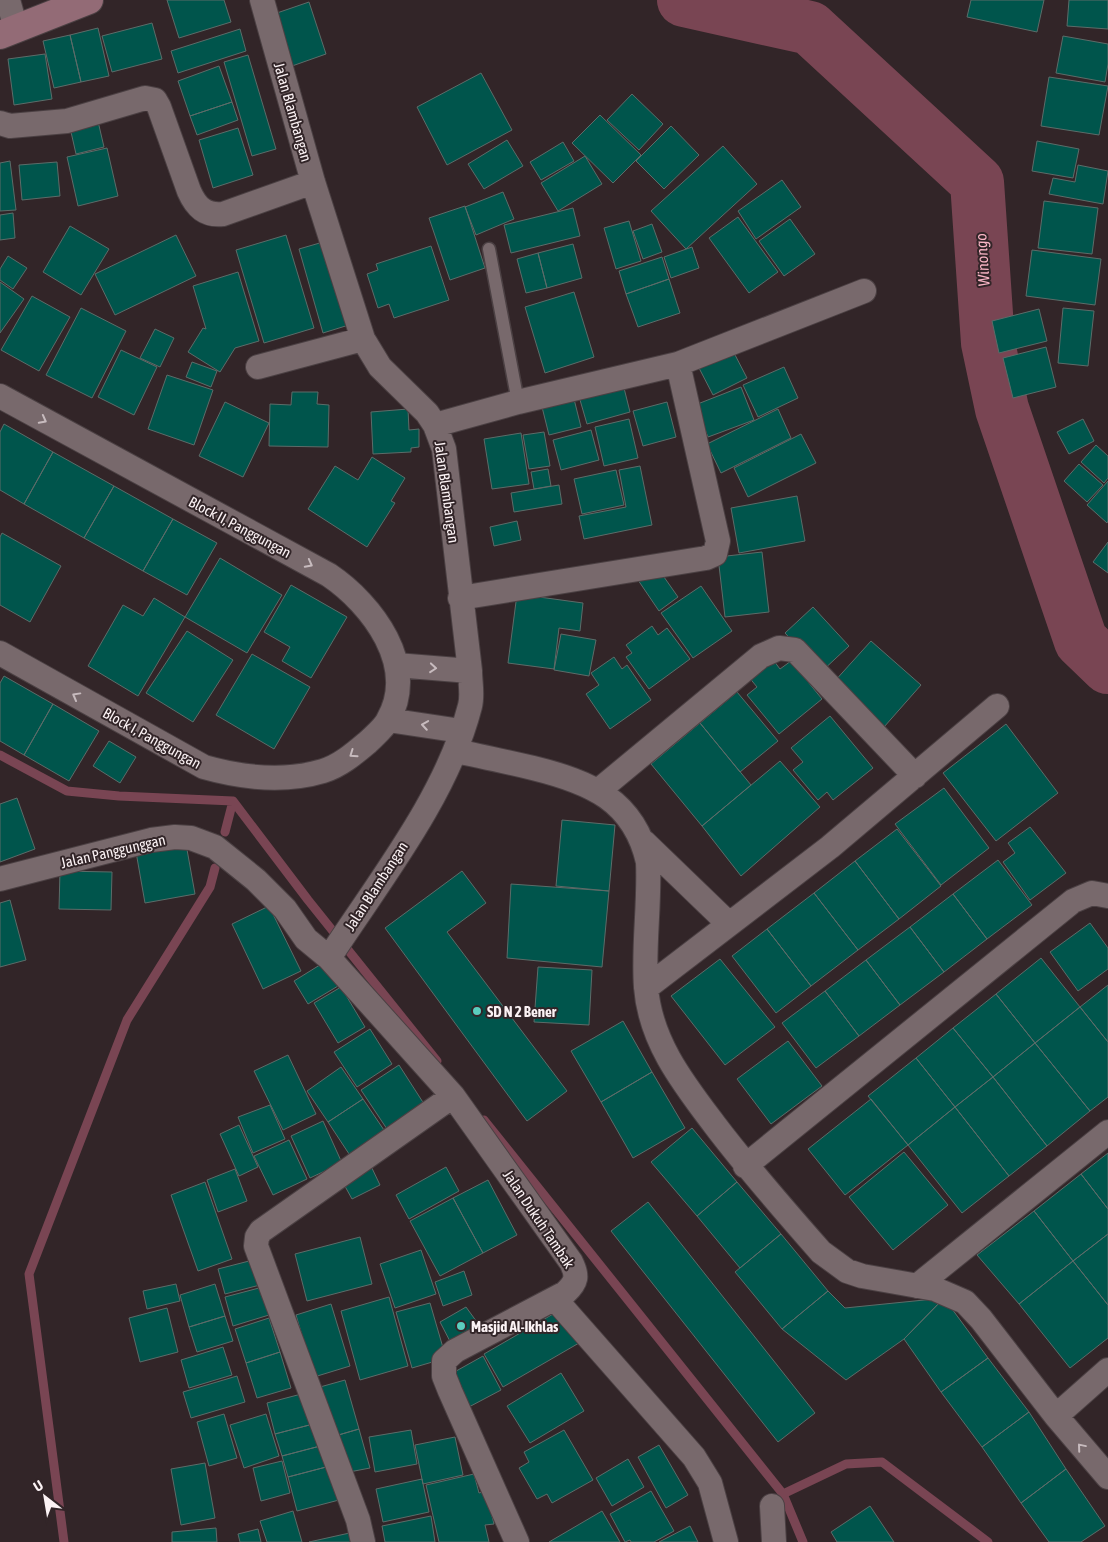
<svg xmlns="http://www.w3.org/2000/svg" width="1108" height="1542" font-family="'Asap Condensed',sans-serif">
  <rect width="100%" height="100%" fill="#322528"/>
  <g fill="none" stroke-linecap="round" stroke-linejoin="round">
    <path stroke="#794553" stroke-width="9" d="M0,755L67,791L119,796L233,801
      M233,801L308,900L437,1061
      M225,832L233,801
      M484,1120L783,1494L803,1542
      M783,1494L846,1464L882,1462L988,1542
      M64,1542L29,1274L127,1020L210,887L215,868"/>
    <path stroke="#794553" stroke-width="54" d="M684,0L810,28L977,182L988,343L1002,409L1081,641L1108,667"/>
  </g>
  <path fill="#00554c" stroke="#5c6c69" d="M167,0H224L231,22L179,38Z
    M971,0H1044L1037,32L967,17Z
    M1069,0H1108V29L1067,26Z
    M309,2L326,54L292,66L274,14Z
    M152,23L162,59L112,72L102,36Z
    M98,28L109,76L81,82L70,35Z
    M240,29L246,51L178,73L171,51Z
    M70,35L81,82L54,88L43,41Z
    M1063,36L1108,44V64L1105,82L1056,73Z
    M45,54L52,99L14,105L8,59Z
    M248,55L276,149L252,156L224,62Z
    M219,66L232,102L190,116L178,81Z
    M481,73L512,130L447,165L417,107Z
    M1049,77L1108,86L1099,135L1041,126Z
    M632,94L663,124L639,150L607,120Z
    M232,102L238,120L197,135L190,116Z
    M600,115L641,155L613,183L572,143Z
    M97,117L104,147L76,154L69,123Z
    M671,126L699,155L664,189L636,161Z
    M238,128L253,175L213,188L199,140Z
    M507,140L523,166L484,189L468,164Z
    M1037,141L1079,149L1073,178L1032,171Z
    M563,142L574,161L541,180L530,162Z
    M723,146L757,184L686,249L651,211Z
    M107,148L118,196L78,206L67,157Z
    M585,156L602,184L558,211L541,183Z
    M10,161L16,210L0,211V163Z
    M57,162L60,196L22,200L19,165Z
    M1078,165L1108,171L1103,204L1049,194L1053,178L1075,182Z
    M782,180L801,207L756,239L738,211Z
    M503,192L514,219L476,235L465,207Z
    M1044,201L1098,208L1092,254L1038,248Z
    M465,206L485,268L450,280L429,218Z
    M573,208L580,236L511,253L504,225Z
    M13,213L15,238L0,240V215Z
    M738,217L778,272L749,293L709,238Z
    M790,219L815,254L784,276L759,241Z
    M629,221L641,261L616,269L604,228Z
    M652,224L662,252L643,259L633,231Z
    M70,226L109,249L81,295L43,272Z
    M176,235L196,276L115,315L95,274Z
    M286,235L314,328L264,343L236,250Z
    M330,240L352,324L323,333L299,249Z
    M573,244L582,278L547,288L538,253Z
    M431,246L449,300L394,318L389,304L378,308L367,274L378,270L376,264Z
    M692,247L699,268L671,278L664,257Z
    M1032,250L1101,259L1095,305L1026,296Z
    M538,253L547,288L526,293L517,259Z
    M8,256L27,268L13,289L0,280V269Z
    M662,257L669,279L626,294L619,271Z
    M238,272L259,341L235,348L220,372L188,352L203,328L206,329L193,286Z
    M669,279L680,313L638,327L626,294Z
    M0,282L24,299L0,333Z
    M574,292L594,357L545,373L525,307Z
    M32,296L70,317L39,371L1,350Z
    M81,308L126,331L92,398L46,375Z
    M1063,308L1094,311L1088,366L1058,363Z
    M1039,309L1047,341L999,353L992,321Z
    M155,329L174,338L160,367L140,358Z
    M1046,347L1056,387L1013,398L1003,358Z
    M121,350L157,367L134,415L98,397Z
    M733,351L747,378L713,395L699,368Z
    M192,362L217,371L211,387L186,377Z
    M784,367L798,398L758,417L743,385Z
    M167,375L213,390L194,445L148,429Z
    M622,380L630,412L587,424L578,393Z
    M741,387L754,420L708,437L695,405Z
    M292,392H318L317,404L329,405L328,447L269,446L270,404L291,405Z
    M573,395L581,427L549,435L541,403Z
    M225,402L269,423L243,477L199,456Z
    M667,402L676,437L643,446L633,411Z
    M408,409L409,430L419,429V447L411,448V452L373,454L371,412Z
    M778,409L791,438L721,473L707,444Z
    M629,419L638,458L604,466L595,427Z
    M1083,419L1094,441L1069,454L1057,432Z
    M4,424L53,452L24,504L0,490V432Z
    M591,430L599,460L561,470L553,440Z
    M544,432L550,466L529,469L523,435Z
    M521,433L529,484L492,489L484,439Z
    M801,434L816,463L748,497L734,468Z
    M1096,445L1108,456V478L1104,483L1081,462Z
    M53,452L114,486L84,538L24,504Z
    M372,457L405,478L391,501L395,503L367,547L308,509L335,466L358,480Z
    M1079,464L1103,485L1087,502L1064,481Z
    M640,466L652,525L584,539L579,516L626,507L619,470Z
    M548,469L551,486L534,489L531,472Z
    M616,470L624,505L582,514L574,479Z
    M1108,481V521L1107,523L1087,505Z
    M559,485L562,504L514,512L511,493Z
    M114,486L173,519L143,571L84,538Z
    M797,496L805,541L739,553L731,508Z
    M173,519L217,543L187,595L143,571Z
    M517,521L521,540L494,546L490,527Z
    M2,533L61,566L30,622L0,605V537Z
    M1108,542V573L1093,562Z
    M762,552L769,612L725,617L718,557Z
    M220,558L282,595L247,653L185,617Z
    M657,567L678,597L659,611L638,580Z
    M291,585L347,617L311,678L282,661L290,647L264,632Z
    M701,586L732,631L693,658L661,613Z
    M517,594L583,603L580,631L559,628L554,669L508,663Z
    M154,598L185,617L138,696L88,666L123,605L143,616Z
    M813,607L849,646L821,672L785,633Z
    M652,626L658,635L667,628L690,659L649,689L626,657L632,653L626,645Z
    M187,631L233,660L193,722L146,693Z
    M561,634L596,640L589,676L554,670Z
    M871,641L921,685L884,727L833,683Z
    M252,654L310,687L274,749L216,715Z
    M614,657L622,669L627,665L651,700L610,729L586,694L599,685L591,673Z
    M771,657L780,669L791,661L822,699L779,734L747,695L757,687L748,676Z
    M4,676L53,704L24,755L0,741V683Z
    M737,692L778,741L740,772L700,723Z
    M53,704L99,731L69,781L24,755Z
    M830,716L873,768L833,800L827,792L818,800L793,770L803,762L791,748Z
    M700,723L751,785L702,826L651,764Z
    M1006,724L1058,793L996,841L943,773Z
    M109,741L136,757L120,783L93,766Z
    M780,761L820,807L741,876L702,826Z
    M944,788L989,848L941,885L895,824Z
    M17,798L35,849L0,862V804Z
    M562,820L615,825L609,891L556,886Z
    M1030,827L1066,873L1030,900L1003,862L1015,853L1008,843Z
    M897,829L941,886L899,919L855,861Z
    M186,844L195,894L145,903L136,852Z
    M998,860L1032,905L987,939L953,894Z
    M855,861L899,919L858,950L814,893Z
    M60,871L112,872L111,910L59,909Z
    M462,871L486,903L447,932L567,1091L527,1121L385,928Z
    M511,884L609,891L602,967L507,958Z
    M814,893L858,950L811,986L767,929Z
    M953,894L987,939L944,972L910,927Z
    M10,900L26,960L0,967V903Z
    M269,906L301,971L263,989L232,924Z
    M1090,923L1108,948V969L1078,991L1050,952Z
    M910,927L944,972L900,1005L866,960Z
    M767,929L811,986L776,1013L732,956Z
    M1041,958L1080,1007L1035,1043L996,994Z
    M720,959L775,1027L725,1065L671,996Z
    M866,960L900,1005L859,1036L825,991Z
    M323,963L338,986L308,1004L294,981Z
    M538,967L592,970L589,1025L534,1022Z
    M1108,985V1042L1080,1007Z
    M341,987L365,1027L338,1043L314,1003Z
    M825,991L859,1036L816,1068L782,1023Z
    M996,994L1035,1043L993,1077L953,1028Z
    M1080,1007L1108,1042V1097L1090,1111L1035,1043Z
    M623,1021L652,1072L601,1102L571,1051Z
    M953,1028L993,1077L955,1107L916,1058Z
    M370,1029L392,1064L357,1087L334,1052Z
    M788,1041L822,1086L771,1124L737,1079Z
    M1035,1043L1090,1111L1047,1146L993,1077Z
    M288,1055L316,1114L283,1130L254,1071Z
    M916,1058L955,1107L908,1145L868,1096Z
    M399,1065L426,1107L389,1132L361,1090Z
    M341,1067L363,1099L328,1122L307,1091Z
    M652,1072L685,1128L633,1158L601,1102Z
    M993,1077L1047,1146L1009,1176L955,1107Z
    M363,1099L388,1136L353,1160L328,1122Z
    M871,1099L908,1145L845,1195L808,1149Z
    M270,1105L285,1139L253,1153L238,1117Z
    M955,1107L1009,1176L962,1213L908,1145Z
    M323,1121L342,1163L310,1178L291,1136Z
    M239,1125L258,1167L239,1176L220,1134Z
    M692,1128L737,1182L697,1216L651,1162Z
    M289,1140L307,1179L273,1195L254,1156Z
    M904,1152L948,1205L893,1250L849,1197Z
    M1108,1153V1209L1081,1174Z
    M370,1164L380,1185L352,1199L341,1179Z
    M446,1167L459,1191L409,1219L396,1195Z
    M235,1169L247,1201L218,1212L207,1180Z
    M1081,1174L1108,1209V1234L1073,1261L1034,1211Z
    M488,1180L517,1235L483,1253L453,1198Z
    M205,1182L232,1259L198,1271L171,1195Z
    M737,1182L781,1234L740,1268L697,1216Z
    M453,1198L483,1253L440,1276L410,1221Z
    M648,1202L815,1413L778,1442L611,1231Z
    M1034,1211L1073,1261L1019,1304L977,1255Z
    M781,1234L828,1291L782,1329L735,1272Z
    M1108,1234V1305L1073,1261Z
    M360,1237L372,1284L307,1301L295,1254Z
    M421,1250L436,1294L395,1308L380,1264Z
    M253,1260L260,1285L225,1294L218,1269Z
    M1073,1261L1108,1305V1338L1070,1368L1019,1304Z
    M464,1271L472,1295L443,1306L435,1282Z
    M176,1284L180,1301L147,1309L143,1291Z
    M215,1284L225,1316L189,1327L180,1295Z
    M259,1288L269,1315L233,1326L225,1297Z
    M828,1291L845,1308L944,1298L904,1339L846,1380L782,1329Z
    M389,1297L408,1366L360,1380L341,1311Z
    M944,1298L988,1358L941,1392L904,1339Z
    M430,1303L446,1358L412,1368L396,1312Z
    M331,1304L350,1366L314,1377L296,1315Z
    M466,1307L482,1329L454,1349L440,1322Z
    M167,1308L178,1352L140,1362L129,1318Z
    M560,1310L579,1343L503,1387L484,1354Z
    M225,1316L233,1341L197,1352L189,1327Z
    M269,1318L280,1352L246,1363L235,1329Z
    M223,1347L232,1375L189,1388L181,1360Z
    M280,1352L291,1388L257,1398L246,1363Z
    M483,1356L501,1390L467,1408L449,1375Z
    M988,1358L1029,1412L982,1447L941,1392Z
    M561,1373L584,1411L530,1443L507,1406Z
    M237,1376L245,1402L191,1418L183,1392Z
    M345,1380L359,1429L335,1436L320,1387Z
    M309,1392L317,1423L275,1434L267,1403Z
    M1029,1412L1066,1469L1021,1503L982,1447Z
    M224,1414L237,1458L209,1466L197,1422Z
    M266,1414L279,1456L244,1468L230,1425Z
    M317,1423L324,1445L282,1456L275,1434Z
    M359,1429L370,1468L344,1473L335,1436Z
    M411,1430L417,1464L375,1472L369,1437Z
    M564,1430L593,1480L552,1503L547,1494L537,1499L519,1468L529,1462L524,1452Z
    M455,1437L463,1475L423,1484L415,1445Z
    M324,1445L330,1466L288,1477L282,1456Z
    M659,1445L688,1495L666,1508L638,1457Z
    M628,1459L644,1487L612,1506L596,1478Z
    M282,1461L290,1493L261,1501L253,1468Z
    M205,1463L215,1518L181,1525L171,1469Z
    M330,1466L339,1500L297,1511L288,1477Z
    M1066,1469L1105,1526L1081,1542H1049L1021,1503Z
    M474,1474L479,1493L486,1491L494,1524L485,1525L489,1542H439L426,1485Z
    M422,1479L429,1512L383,1522L376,1489Z
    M651,1491L674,1531L654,1542H631L630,1540L625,1542L610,1514Z
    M870,1506L894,1542H837L831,1532Z
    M293,1511L302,1542H267L260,1521Z
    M602,1511L620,1542H549Z
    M431,1516L435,1542H385L382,1526Z
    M690,1526L698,1542H659Z
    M216,1528L217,1542H172V1532Z
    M258,1529L261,1542H240L238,1534Z
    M354,1532L356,1542H309Z"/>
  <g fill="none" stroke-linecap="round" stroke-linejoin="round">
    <defs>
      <path id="service" d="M489,249L518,402"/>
      <path id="minor" d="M8,0L16,29
        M262,0L313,182L363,339L380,367L427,413L435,425L444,449L470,671C470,682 473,695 470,706C447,796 379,881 329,958
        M0,123L10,126L67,121L145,98L155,100L159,107L189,191C196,207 205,216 223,214L313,182
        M258,367L363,339
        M0,396L329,575C372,604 419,666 388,720C384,728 374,736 368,742C355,753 340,766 323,771C283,783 243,778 204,767L0,653
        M435,425L518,402L678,364L864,291
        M460,598L706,558L715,554L718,541L678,364
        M396,665L470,671
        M388,720L461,731
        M455,751C481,756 507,762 533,768C590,782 634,800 648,862C650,904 643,946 646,987C650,1041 683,1083 714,1124C748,1169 784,1210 821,1252L847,1271L862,1276L935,1289L965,1302L981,1319L1056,1416L1108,1477
        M598,791L761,656L779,648L795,650L915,776
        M644,842L729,924
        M0,879L151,840L175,837L191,838L215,847L256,880L285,909L306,939L329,958L453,1096L571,1262C578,1276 577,1282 565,1293L455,1351L444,1361V1376L450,1391L517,1542
        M646,988L830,847L997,706
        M745,1166L1073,901L1092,893L1108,896
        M917,1286L1108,1132
        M555,1299L694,1457L710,1483L726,1542
        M1056,1416L1108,1370
        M772,1506L774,1542
        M363,1542L358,1520L256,1246L257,1237L261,1231L453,1096"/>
      <path id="secondary" d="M0,35L89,0"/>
    </defs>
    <use href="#service" stroke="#4b4043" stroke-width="15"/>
    <use href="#minor" stroke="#4b4043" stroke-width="26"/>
    <use href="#secondary" stroke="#4b4043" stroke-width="30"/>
    <use href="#service" stroke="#78696c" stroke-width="12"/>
    <use href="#minor" stroke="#78696c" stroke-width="24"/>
    <use href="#secondary" stroke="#936b76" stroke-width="28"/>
  </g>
  <defs><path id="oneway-chevron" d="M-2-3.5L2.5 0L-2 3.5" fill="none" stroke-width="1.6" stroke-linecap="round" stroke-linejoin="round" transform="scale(1.25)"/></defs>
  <g stroke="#c7bbbe">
    <use href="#oneway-chevron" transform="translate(43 420) rotate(28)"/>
    <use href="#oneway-chevron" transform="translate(309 564) rotate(28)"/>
    <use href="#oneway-chevron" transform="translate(433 668) rotate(5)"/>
    <use href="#oneway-chevron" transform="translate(76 696) rotate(-151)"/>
    <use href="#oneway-chevron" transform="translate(425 725) rotate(-171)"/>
    <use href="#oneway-chevron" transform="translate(353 754) rotate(145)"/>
    <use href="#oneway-chevron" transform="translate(1081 1447) rotate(-130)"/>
  </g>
  <g fill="#5acebe" stroke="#322528" stroke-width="2">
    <circle cx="477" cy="1011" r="5"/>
    <circle cx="461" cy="1326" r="5"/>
  </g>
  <g text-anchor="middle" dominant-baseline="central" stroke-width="4" stroke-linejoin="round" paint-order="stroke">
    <g font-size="15" fill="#fbf2f4" stroke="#322528">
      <text transform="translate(293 112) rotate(74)">Jalan Blambangan</text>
      <text transform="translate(447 492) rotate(82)">Jalan Blambangan</text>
      <text transform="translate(240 527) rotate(28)">Block II, Panggungan</text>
      <text transform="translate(152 738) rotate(29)">Block I, Panggungan</text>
      <text transform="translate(113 851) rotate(-13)">Jalan Panggunggan</text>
      <text transform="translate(376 886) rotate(-57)">Jalan Blambangan</text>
      <text transform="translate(539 1219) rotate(56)">Jalan Dukuh Tambak</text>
    </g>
    <g font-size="15" font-weight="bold" fill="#fbf2f4" stroke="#322528" text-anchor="start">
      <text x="487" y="1011">SD N 2 Bener</text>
      <text x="471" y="1326">Masjid Al-Ikhlas</text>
    </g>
    <g font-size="16" font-style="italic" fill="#f8b4c4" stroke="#322528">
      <text transform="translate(982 260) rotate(-94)">Winongo</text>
    </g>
  </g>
  <g transform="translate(45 1497) rotate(329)" stroke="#322528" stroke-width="4" paint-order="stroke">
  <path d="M0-4L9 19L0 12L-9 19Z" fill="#fbf2f4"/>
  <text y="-8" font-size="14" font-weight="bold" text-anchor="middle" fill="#fbf2f4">U</text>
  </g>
</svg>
